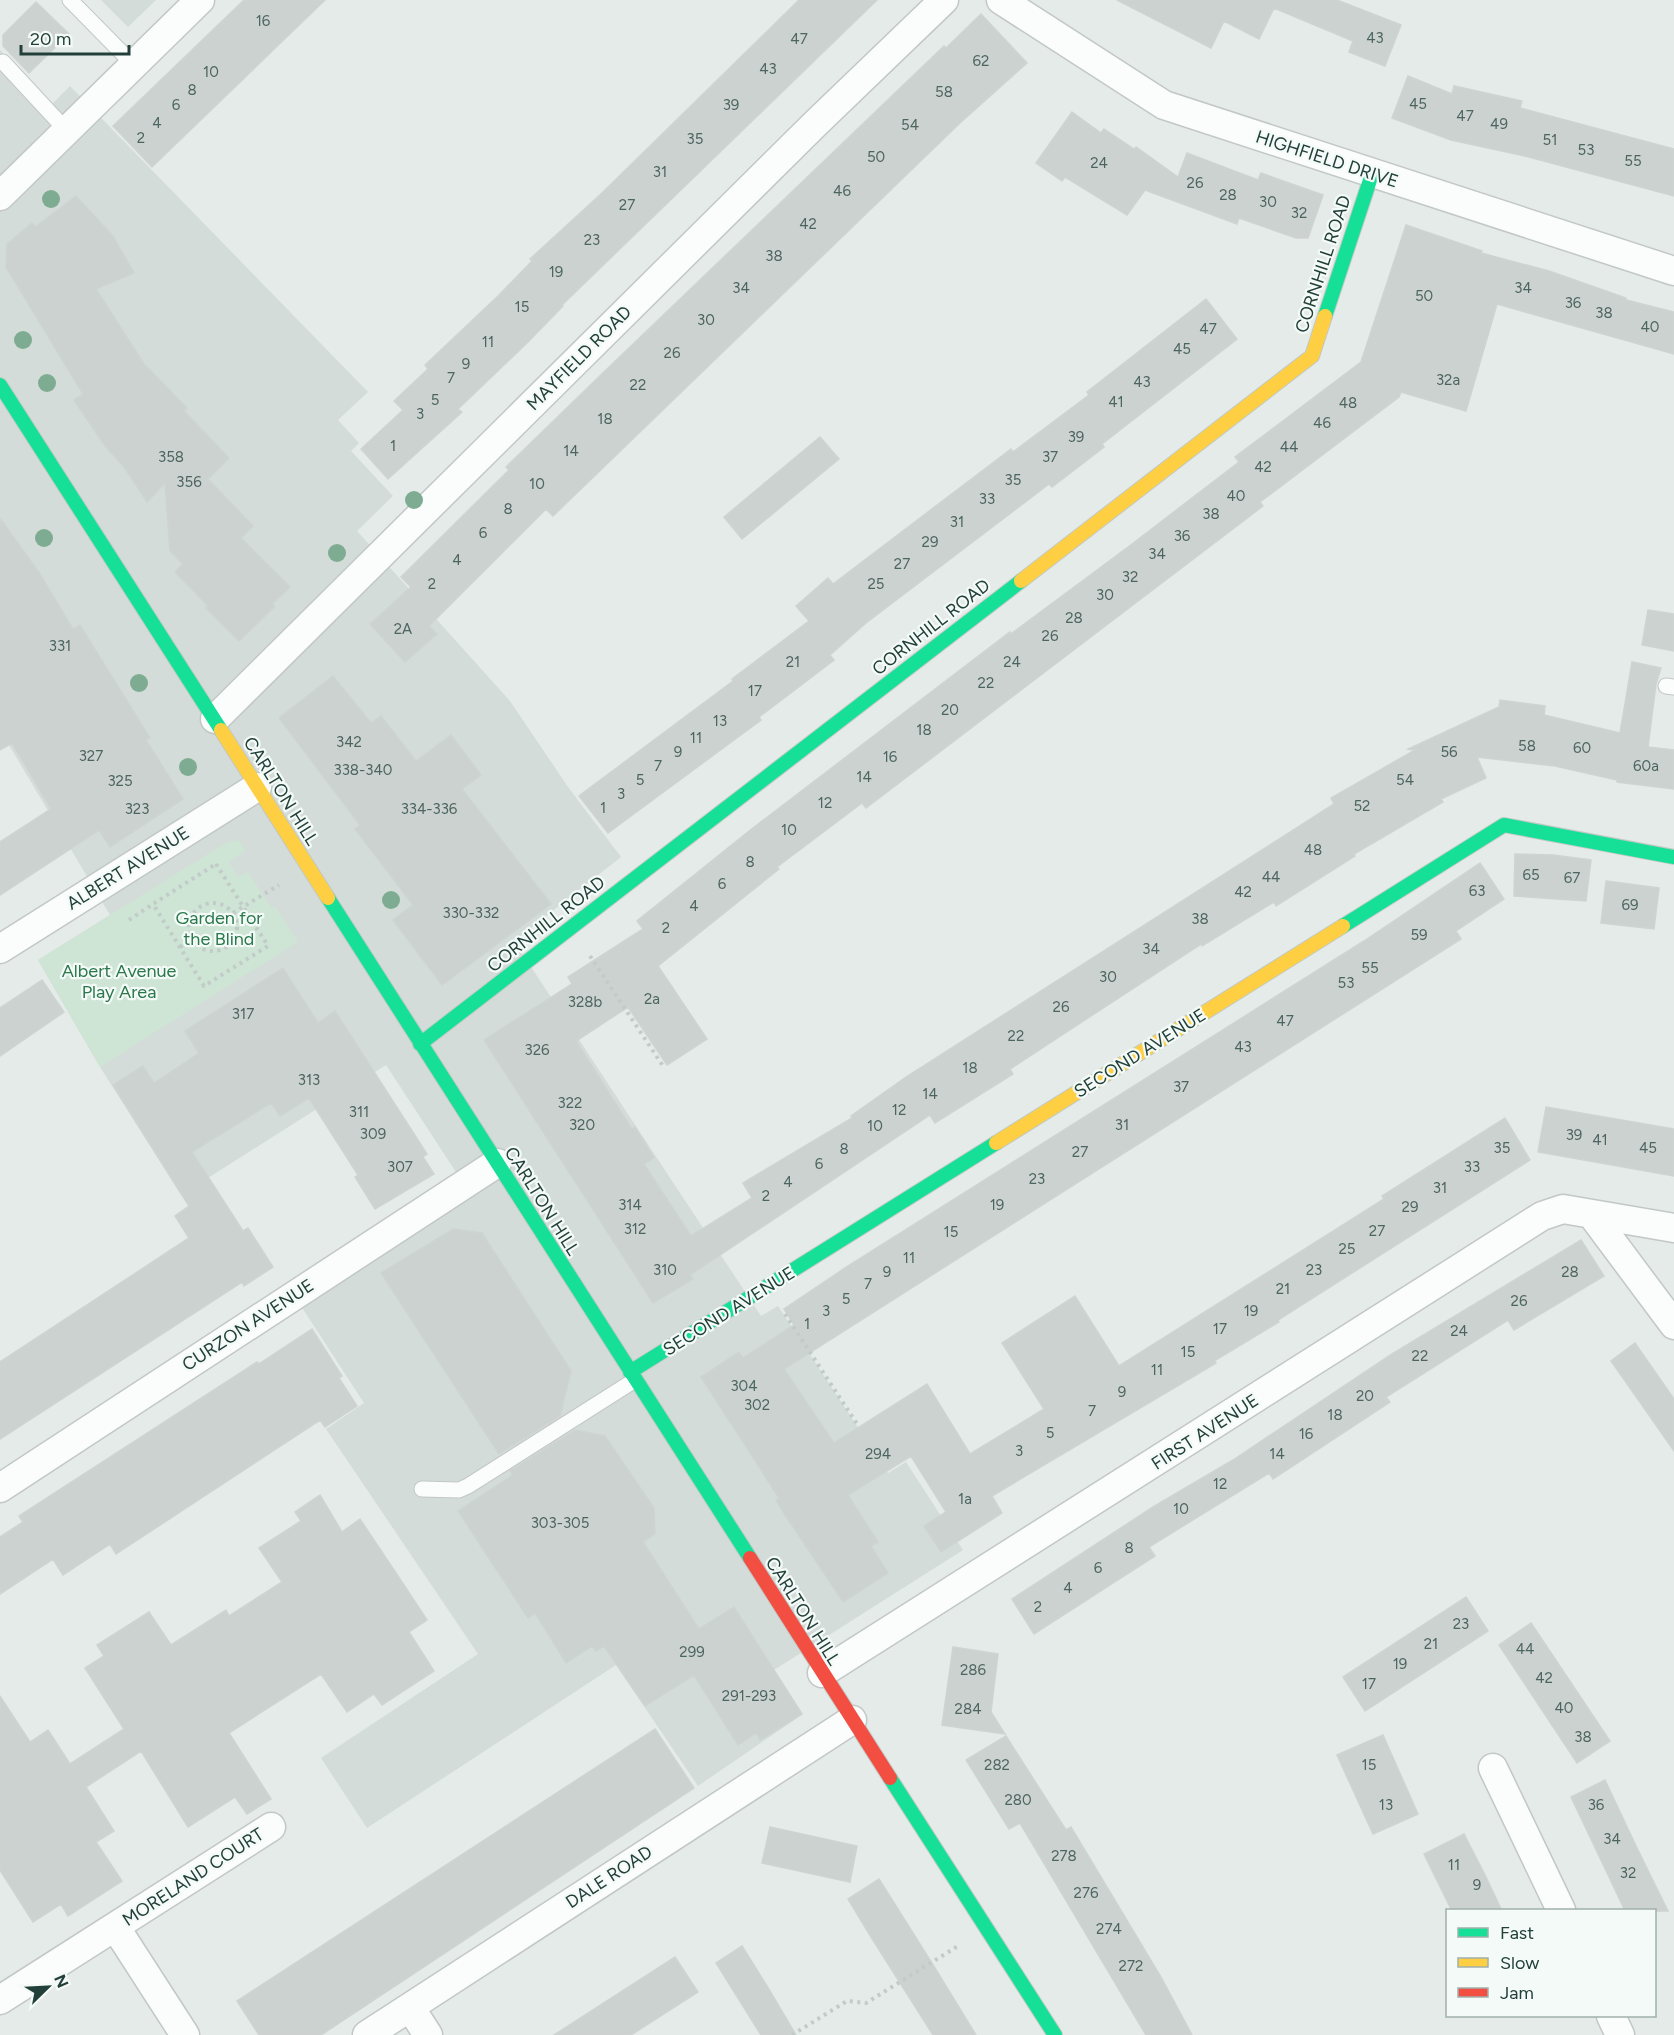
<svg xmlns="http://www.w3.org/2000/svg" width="1674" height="2035" font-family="Figtree,sans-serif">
  <rect width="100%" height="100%" fill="#e5ebe8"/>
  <path fill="#d3dcd8" d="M101,0H156L128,27Z
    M0,50L51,105L70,86L368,392L338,420L359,443L351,451L393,496L357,531L510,701L568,787L621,857L514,941L761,1316L778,1306L888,1473L906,1462L963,1550L774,1670L803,1714L698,1786L616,1665L367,1828L321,1758L478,1654L326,1429L364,1403L301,1306L471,1195L386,1065L181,1195L100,1067L38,960L110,915L9,745L0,750Z"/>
  <path fill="#cee4d5" d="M239,840L245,851L229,862L238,877L248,872L271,907H276L298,942L100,1067L38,960L227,842Z"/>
  <path fill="#ccd2d0" stroke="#ced4d1" stroke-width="1.5" d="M244,0H325L152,167L113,126Z
    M799,0H877L562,305L563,306L529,341L458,409L462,412L388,479L361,449L403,410L394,401L428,369L425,365L498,296L532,261L530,259L602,193Z
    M1117,0H1337L1401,25L1385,66L1349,52L1353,41L1274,8L1259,39L1224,21L1211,48Z
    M36,2L69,34L29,73L3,46V35Z
    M981,14L1027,63L960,123L553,516L546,509L429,626L437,634L405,662L370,624L411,587L401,577L509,470L506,467L607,369L944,46L946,48Z
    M1408,76L1452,94L1454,86L1522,101L1520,108L1674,149V196L1525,156L1451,140L1392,118Z
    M1072,112L1101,133L1104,129L1134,149L1136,147L1178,177L1187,153L1258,180L1261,173L1323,195L1308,238H1296L1239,218L1237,224L1145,190L1127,215L1065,177L1062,181L1036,163Z
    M76,196L113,236L134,273L96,289L144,364L187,408L184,411L229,458L208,479L253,526L241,538L290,587L272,604L275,606L239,641L206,608L208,606L175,572L183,564L170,551L165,483L147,502L124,467L105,446L74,400L83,394L6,267L7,244L32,223L35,227Z
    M1406,225L1482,251L1481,253L1549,271L1626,298V300L1674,312V354L1497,304L1466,411L1401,392L1399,397L1260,502L1263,506L866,808L862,803L777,867L779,869L658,966L707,1039L667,1065L628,1007L576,1041L632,1129L635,1127L654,1158L644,1164L691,1236L752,1198L743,1183L852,1118L851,1116L906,1077L1334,804L1331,798L1415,750L1408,749L1499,707L1500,700L1545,706L1544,715L1620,733L1632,662L1661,668L1656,684L1648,747L1674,750V789L1617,782V780L1555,766L1477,757L1486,778L1441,799L1443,802L1354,854L1355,856L1276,906L1274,902L1202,946L1201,944L1010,1069L1013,1074L935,1123L930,1115L690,1275L693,1279L653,1303L484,1040L572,984L568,977L643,929L637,921L749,831L1010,632L1011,634L1132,544L1239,462L1235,457L1361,362Z
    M1206,299L1237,339L1102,444L1104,447L1052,487L1049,484L866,623L830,655L834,660L759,717L761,720L608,833L579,796L733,681L732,679L809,621L796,606L828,578L833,584L1011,449L1013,452L1089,395L1087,392Z
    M820,437L839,459L742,539L724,517Z
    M0,518L40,574L73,629L80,625L150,738L146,740L183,799L110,847L99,830L0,895V842L51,809L12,743L0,750Z
    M1648,610L1674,614V651L1642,645Z
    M333,676L371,723L381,716L416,761L451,735L481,775L462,789L551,904L442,985L393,920L413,905L355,829L360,825L279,718Z
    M1515,854L1553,855L1591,860L1586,901L1514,896Z
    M1480,863L1504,899L1456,931L1461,939L784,1369L834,1443L927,1384L970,1454L1044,1409L1002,1343L1075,1296L1119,1366L1384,1199L1382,1196L1505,1118L1530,1160L1278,1320L1279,1322L1214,1361L1216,1363L992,1496L1002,1513L941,1552L924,1526L946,1512L911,1456L848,1495L878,1542L871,1546L888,1573L843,1602L785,1515L776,1500L779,1498L701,1377L739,1352L743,1358L794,1325L784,1309L845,1268L1364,941Z
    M1606,881L1659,888L1654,929L1601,923Z
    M283,968L318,1023L335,1011L427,1154L423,1157L434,1174L375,1209L355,1177L358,1175L309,1098L280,1116L271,1103L192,1152L243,1231L248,1228L273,1267L244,1286L242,1282L0,1439V1362L189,1238L175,1216L189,1206L113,1085L143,1066L154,1083L199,1053L185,1031Z
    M42,980L64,1012L0,1056V1008Z
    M1546,1107L1674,1129V1176L1538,1152Z
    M453,1229L482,1233L571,1371L560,1416L499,1454L381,1273Z
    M1581,1240L1604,1276L1514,1330L1508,1320L1386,1397L1390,1402L1273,1479L1269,1473L1149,1547L1155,1556L1034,1634L1012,1599L1153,1507L1233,1460L1392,1354Z
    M312,1329L342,1376L339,1378L357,1406L325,1427L320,1420L116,1554L110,1544L63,1575L53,1559L0,1594V1537L23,1522L19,1516L257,1362L259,1364Z
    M1635,1343L1674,1399V1451L1611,1361Z
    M575,1430L605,1436L654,1508L655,1534L643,1542L699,1629L734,1607L802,1714L760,1740L756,1733L738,1745L694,1675L645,1706L604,1646L596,1651L592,1646L566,1663L535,1613L528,1618L458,1511L513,1475L510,1471Z
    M320,1495L342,1532L360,1519L406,1588L427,1620L409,1632L434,1671L382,1705L374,1694L347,1712L321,1674L229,1733L271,1799L247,1814L235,1797L188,1827L141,1751L86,1787L114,1831L96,1842L122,1881L68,1916L61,1904L33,1922L0,1870V1696L30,1742L48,1730L70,1764L124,1729L85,1668L104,1656L97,1645L149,1612L171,1645L226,1610L229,1616L282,1582L259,1548L301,1521L295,1512Z
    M1466,1597L1488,1631L1365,1711L1343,1677Z
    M1531,1623L1610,1741L1577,1763L1499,1645Z
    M953,1647L998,1654L991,1712L1005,1734L942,1725Z
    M655,1729L694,1788L321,2035H259L237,2001Z
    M1383,1735L1418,1814L1373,1834L1337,1755Z
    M1006,1736L1066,1830L1071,1827L1161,1977L1192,2035H1146L1020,1823L1009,1829L988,1795L966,1760Z
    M1605,1780L1637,1848L1668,1911H1625L1619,1898L1571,1797Z
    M770,1827L857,1846L850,1882L762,1863Z
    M1464,1834L1485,1875L1502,1911H1452L1424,1854Z
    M879,1879L935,1968L976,2035H933L871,1937L848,1899Z
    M742,1946L767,1986L796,2035H761L716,1963Z
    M675,1957L698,1992L631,2035H554Z"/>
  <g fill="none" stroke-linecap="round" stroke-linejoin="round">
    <defs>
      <path id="lane" d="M70,0L134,65
        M3,62L67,131
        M1666,686L1674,687
        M422,1489L459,1490L468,1486L635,1380"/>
      <path id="street" d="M1001,0L1164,105L1674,271
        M0,196L200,0
        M215,719L815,124L944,0
        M0,949L257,787
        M1592,1215L1674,1325
        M0,1488L497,1163
        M822,1673L1542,1216L1563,1209L1674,1228
        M1493,1768L1561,1910
        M116,1928L185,2035
        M0,2000L271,1827
        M410,2007L428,2035
        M1611,2016L1620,2035
        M367,2035L852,1720"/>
      <path id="fast" d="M1325,316L1372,174
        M0,385L221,730
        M328,898L750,1558
        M1343,926L1504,825L1674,857
        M420,1044L1021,581
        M630,1372L996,1143
        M890,1778L1055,2035"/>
      <path id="slow" d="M1021,581L1312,356L1325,316
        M221,730L328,898
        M996,1143L1343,926"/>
      <path id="jam" d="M750,1558L890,1778"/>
    </defs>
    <use href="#lane" stroke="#c2c8c6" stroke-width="17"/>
    <use href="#street" stroke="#c2c8c6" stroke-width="31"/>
    <use href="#fast" stroke="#c1c9c6" stroke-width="16"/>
    <use href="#slow" stroke="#c1c9c6" stroke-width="16"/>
    <use href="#jam" stroke="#c1c9c6" stroke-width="16"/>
    <path stroke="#c1cbc8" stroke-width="4" stroke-dasharray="3 4.5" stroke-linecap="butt" d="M216,864L268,946L204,986L153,904Z
      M189 927a24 24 0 1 1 48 0a24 24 0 1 1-48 0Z
      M233,913L279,885
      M129,920L153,904
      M180,947L192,940
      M590,956L663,1066
      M785,1314L857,1424
      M792,2035L847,2001L866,2003L958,1946"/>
    <use href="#lane" stroke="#fbfcfc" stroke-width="15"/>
    <use href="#street" stroke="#fbfcfc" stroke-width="28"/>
    <use href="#fast" stroke="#16e098" stroke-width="14"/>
    <use href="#slow" stroke="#ffcf43" stroke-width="14"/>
    <use href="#jam" stroke="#f24e42" stroke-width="14"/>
  </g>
  <g fill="#7eac92">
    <circle cx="51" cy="199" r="9"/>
    <circle cx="23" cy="340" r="9"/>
    <circle cx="47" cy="383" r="9"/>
    <circle cx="414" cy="500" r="9"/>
    <circle cx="44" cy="538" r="9"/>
    <circle cx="337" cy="553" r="9"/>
    <circle cx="139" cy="683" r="9"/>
    <circle cx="188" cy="767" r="9"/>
    <circle cx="391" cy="900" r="9"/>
  </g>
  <g text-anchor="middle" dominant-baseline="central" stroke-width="4.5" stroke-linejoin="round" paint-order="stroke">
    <g font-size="15" fill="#4d6560">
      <text x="263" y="21">16</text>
      <text x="1375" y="38">43</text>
      <text x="799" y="39">47</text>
      <text x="981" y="61">62</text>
      <text x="768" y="69">43</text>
      <text x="211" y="72">10</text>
      <text x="192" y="90">8</text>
      <text x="944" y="92">58</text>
      <text x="1418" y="104">45</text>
      <text x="176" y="105">6</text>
      <text x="731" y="105">39</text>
      <text x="1465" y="116">47</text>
      <text x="157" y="123">4</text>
      <text x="1499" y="124">49</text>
      <text x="910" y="125">54</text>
      <text x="141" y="138">2</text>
      <text x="695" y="139">35</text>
      <text x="1550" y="140">51</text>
      <text x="1586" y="150">53</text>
      <text x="876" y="157">50</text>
      <text x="1633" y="161">55</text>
      <text x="1099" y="163">24</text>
      <text x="660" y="172">31</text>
      <text x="1195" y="183">26</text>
      <text x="842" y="191">46</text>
      <text x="1228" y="195">28</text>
      <text x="1268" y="202">30</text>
      <text x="627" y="205">27</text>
      <text x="1299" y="213">32</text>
      <text x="808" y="224">42</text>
      <text x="592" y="240">23</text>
      <text x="774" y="256">38</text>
      <text x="556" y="272">19</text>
      <text x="741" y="288">34</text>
      <text x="1523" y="288">34</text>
      <text x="1424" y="296">50</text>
      <text x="1573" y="303">36</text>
      <text x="522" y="307">15</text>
      <text x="1604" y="313">38</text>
      <text x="706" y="320">30</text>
      <text x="1650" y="327">40</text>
      <text x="1208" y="329">47</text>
      <text x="488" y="342">11</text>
      <text x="1182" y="349">45</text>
      <text x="672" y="353">26</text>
      <text x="466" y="364">9</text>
      <text x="451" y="378">7</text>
      <text x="1448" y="380">32a</text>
      <text x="1142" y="382">43</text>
      <text x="638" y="385">22</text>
      <text x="435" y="400">5</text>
      <text x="1116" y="402">41</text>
      <text x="1348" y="403">48</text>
      <text x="420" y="414">3</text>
      <text x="605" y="419">18</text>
      <text x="1322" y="423">46</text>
      <text x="1076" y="437">39</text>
      <text x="393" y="446">1</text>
      <text x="1289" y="447">44</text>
      <text x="571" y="451">14</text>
      <text x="171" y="457">358</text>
      <text x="1050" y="457">37</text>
      <text x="1263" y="467">42</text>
      <text x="1013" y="480">35</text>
      <text x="189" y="482">356</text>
      <text x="537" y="484">10</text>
      <text x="1236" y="496">40</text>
      <text x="987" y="499">33</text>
      <text x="508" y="509">8</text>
      <text x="1211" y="514">38</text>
      <text x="957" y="522">31</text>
      <text x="483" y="533">6</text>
      <text x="1182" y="536">36</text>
      <text x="930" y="542">29</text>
      <text x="1157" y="554">34</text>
      <text x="457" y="560">4</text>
      <text x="902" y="564">27</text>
      <text x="1130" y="577">32</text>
      <text x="432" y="584">2</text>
      <text x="876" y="584">25</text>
      <text x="1105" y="595">30</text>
      <text x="1074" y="618">28</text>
      <text x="403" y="629">2A</text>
      <text x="1050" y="636">26</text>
      <text x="60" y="646">331</text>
      <text x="793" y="662">21</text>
      <text x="1012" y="662">24</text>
      <text x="986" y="683">22</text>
      <text x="755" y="691">17</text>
      <text x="950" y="710">20</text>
      <text x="720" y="721">13</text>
      <text x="924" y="730">18</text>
      <text x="696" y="738">11</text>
      <text x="349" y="742">342</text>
      <text x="1527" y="746">58</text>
      <text x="1582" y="748">60</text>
      <text x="678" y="752">9</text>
      <text x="1449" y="752">56</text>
      <text x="91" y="756">327</text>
      <text x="890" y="757">16</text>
      <text x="658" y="766">7</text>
      <text x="1646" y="766">60a</text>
      <text x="363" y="770">338-340</text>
      <text x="864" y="777">14</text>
      <text x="640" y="780">5</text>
      <text x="1405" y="780">54</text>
      <text x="120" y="781">325</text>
      <text x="621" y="794">3</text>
      <text x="825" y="803">12</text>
      <text x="1362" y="806">52</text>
      <text x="603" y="808">1</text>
      <text x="137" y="809">323</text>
      <text x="429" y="809">334-336</text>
      <text x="789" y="830">10</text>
      <text x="1313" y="850">48</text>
      <text x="750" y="862">8</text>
      <text x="1531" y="875">65</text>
      <text x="1271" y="877">44</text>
      <text x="1572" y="878">67</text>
      <text x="722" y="884">6</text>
      <text x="1477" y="891">63</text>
      <text x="1243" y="892">42</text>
      <text x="1630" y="905">69</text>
      <text x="694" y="906">4</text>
      <text x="471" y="913">330-332</text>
      <text x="1200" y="919">38</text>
      <text x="666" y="928">2</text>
      <text x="1419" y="935">59</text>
      <text x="1151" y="949">34</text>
      <text x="1370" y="968">55</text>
      <text x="1108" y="977">30</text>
      <text x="1346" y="983">53</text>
      <text x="652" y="999">2a</text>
      <text x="585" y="1002">328b</text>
      <text x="1061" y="1007">26</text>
      <text x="243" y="1014">317</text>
      <text x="1285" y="1021">47</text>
      <text x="1016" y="1036">22</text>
      <text x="1243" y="1047">43</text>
      <text x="537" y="1050">326</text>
      <text x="970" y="1068">18</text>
      <text x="309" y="1080">313</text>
      <text x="1181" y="1087">37</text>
      <text x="930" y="1094">14</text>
      <text x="570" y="1103">322</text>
      <text x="899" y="1110">12</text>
      <text x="359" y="1112">311</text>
      <text x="582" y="1125">320</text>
      <text x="1122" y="1125">31</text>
      <text x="875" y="1126">10</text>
      <text x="373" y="1134">309</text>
      <text x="1574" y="1135">39</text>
      <text x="1600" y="1140">41</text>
      <text x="1502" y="1148">35</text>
      <text x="1648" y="1148">45</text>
      <text x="844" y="1149">8</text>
      <text x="1080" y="1152">27</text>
      <text x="819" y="1164">6</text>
      <text x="400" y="1167">307</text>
      <text x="1472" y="1167">33</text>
      <text x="1037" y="1179">23</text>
      <text x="788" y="1182">4</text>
      <text x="1440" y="1188">31</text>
      <text x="766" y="1196">2</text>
      <text x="630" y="1205">314</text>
      <text x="997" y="1205">19</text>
      <text x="1410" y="1207">29</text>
      <text x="635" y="1229">312</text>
      <text x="1377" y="1231">27</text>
      <text x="951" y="1232">15</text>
      <text x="1347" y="1249">25</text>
      <text x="909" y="1258">11</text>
      <text x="665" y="1270">310</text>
      <text x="1314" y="1270">23</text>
      <text x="887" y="1272">9</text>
      <text x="1570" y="1272">28</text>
      <text x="868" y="1284">7</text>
      <text x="1283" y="1289">21</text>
      <text x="846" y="1299">5</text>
      <text x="1519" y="1301">26</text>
      <text x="826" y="1311">3</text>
      <text x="1251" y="1311">19</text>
      <text x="807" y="1324">1</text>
      <text x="1220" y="1329">17</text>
      <text x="1459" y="1331">24</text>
      <text x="1188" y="1352">15</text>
      <text x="1420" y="1356">22</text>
      <text x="1157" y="1370">11</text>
      <text x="744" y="1386">304</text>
      <text x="1122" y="1392">9</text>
      <text x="1365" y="1396">20</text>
      <text x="757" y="1405">302</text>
      <text x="1092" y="1411">7</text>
      <text x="1335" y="1415">18</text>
      <text x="1050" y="1433">5</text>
      <text x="1306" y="1434">16</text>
      <text x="1019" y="1451">3</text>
      <text x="878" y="1454">294</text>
      <text x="1277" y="1454">14</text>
      <text x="1220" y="1484">12</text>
      <text x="965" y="1499">1a</text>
      <text x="1181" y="1509">10</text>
      <text x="560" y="1523">303-305</text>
      <text x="1129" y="1548">8</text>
      <text x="1098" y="1568">6</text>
      <text x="1068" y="1588">4</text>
      <text x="1038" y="1607">2</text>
      <text x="1461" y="1624">23</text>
      <text x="1431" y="1644">21</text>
      <text x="1525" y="1649">44</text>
      <text x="692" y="1652">299</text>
      <text x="1400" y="1664">19</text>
      <text x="973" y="1670">286</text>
      <text x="1544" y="1678">42</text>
      <text x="1369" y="1684">17</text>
      <text x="749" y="1696">291-293</text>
      <text x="1564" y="1708">40</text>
      <text x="968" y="1709">284</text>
      <text x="1583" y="1737">38</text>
      <text x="997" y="1765">282</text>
      <text x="1369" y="1765">15</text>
      <text x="1018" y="1800">280</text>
      <text x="1386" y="1805">13</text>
      <text x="1596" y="1805">36</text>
      <text x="1612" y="1839">34</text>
      <text x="1064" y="1856">278</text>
      <text x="1454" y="1865">11</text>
      <text x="1628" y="1873">32</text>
      <text x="1477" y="1885">9</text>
      <text x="1086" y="1893">276</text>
      <text x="1109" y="1929">274</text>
      <text x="1131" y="1966">272</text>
    </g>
    <g font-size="18" fill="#224039" stroke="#f4faf7">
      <text transform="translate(1327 159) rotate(18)">HIGHFIELD DRIVE</text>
      <text transform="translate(1323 264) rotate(-72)">CORNHILL ROAD</text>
      <text transform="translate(579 358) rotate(-45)">MAYFIELD ROAD</text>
      <text transform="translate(931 627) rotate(-38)">CORNHILL ROAD</text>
      <text transform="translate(281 791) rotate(58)">CARLTON HILL</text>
      <text transform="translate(128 868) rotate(-32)">ALBERT AVENUE</text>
      <text transform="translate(546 924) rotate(-38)">CORNHILL ROAD</text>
      <text transform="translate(1140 1053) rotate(-32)">SECOND AVENUE</text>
      <text transform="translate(542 1201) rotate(58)">CARLTON HILL</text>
      <text transform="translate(729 1311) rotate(-32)">SECOND AVENUE</text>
      <text transform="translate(248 1325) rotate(-33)">CURZON AVENUE</text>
      <text transform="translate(1205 1432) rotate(-33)">FIRST AVENUE</text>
      <text transform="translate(803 1611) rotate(58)">CARLTON HILL</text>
      <text transform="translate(193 1877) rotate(-33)">MORELAND COURT</text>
      <text transform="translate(609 1877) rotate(-33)">DALE ROAD</text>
    </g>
    <g font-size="18" fill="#2a784b" stroke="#f4faf7">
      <text x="219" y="918">Garden for<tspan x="219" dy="21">the Blind</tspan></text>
      <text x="119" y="971">Albert Avenue<tspan x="119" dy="21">Play Area</tspan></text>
    </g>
  </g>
  <rect x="1446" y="1909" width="210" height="108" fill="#f4faf7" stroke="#a0b0ab" stroke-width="1.5"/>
  <rect x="1458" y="1928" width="30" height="9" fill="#16e098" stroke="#a0b0ab" stroke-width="1.5"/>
  <text x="1500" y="1939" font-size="18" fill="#224039">Fast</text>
  <rect x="1458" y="1958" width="30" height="9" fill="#ffcf43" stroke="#a0b0ab" stroke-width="1.5"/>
  <text x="1500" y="1969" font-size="18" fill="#224039">Slow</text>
  <rect x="1458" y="1988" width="30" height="9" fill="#f24e42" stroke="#a0b0ab" stroke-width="1.5"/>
  <text x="1500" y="1999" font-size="18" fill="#224039">Jam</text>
  <g transform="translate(48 1987) rotate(66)" stroke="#f4faf7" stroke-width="4.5" paint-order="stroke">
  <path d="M0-4.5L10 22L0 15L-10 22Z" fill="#224039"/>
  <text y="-9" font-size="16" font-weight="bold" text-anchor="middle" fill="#224039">N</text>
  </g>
  <path d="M21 45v9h108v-9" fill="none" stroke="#224039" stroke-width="3"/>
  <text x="30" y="45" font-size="18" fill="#224039" stroke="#f4faf7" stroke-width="4.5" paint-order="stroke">20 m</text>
</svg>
